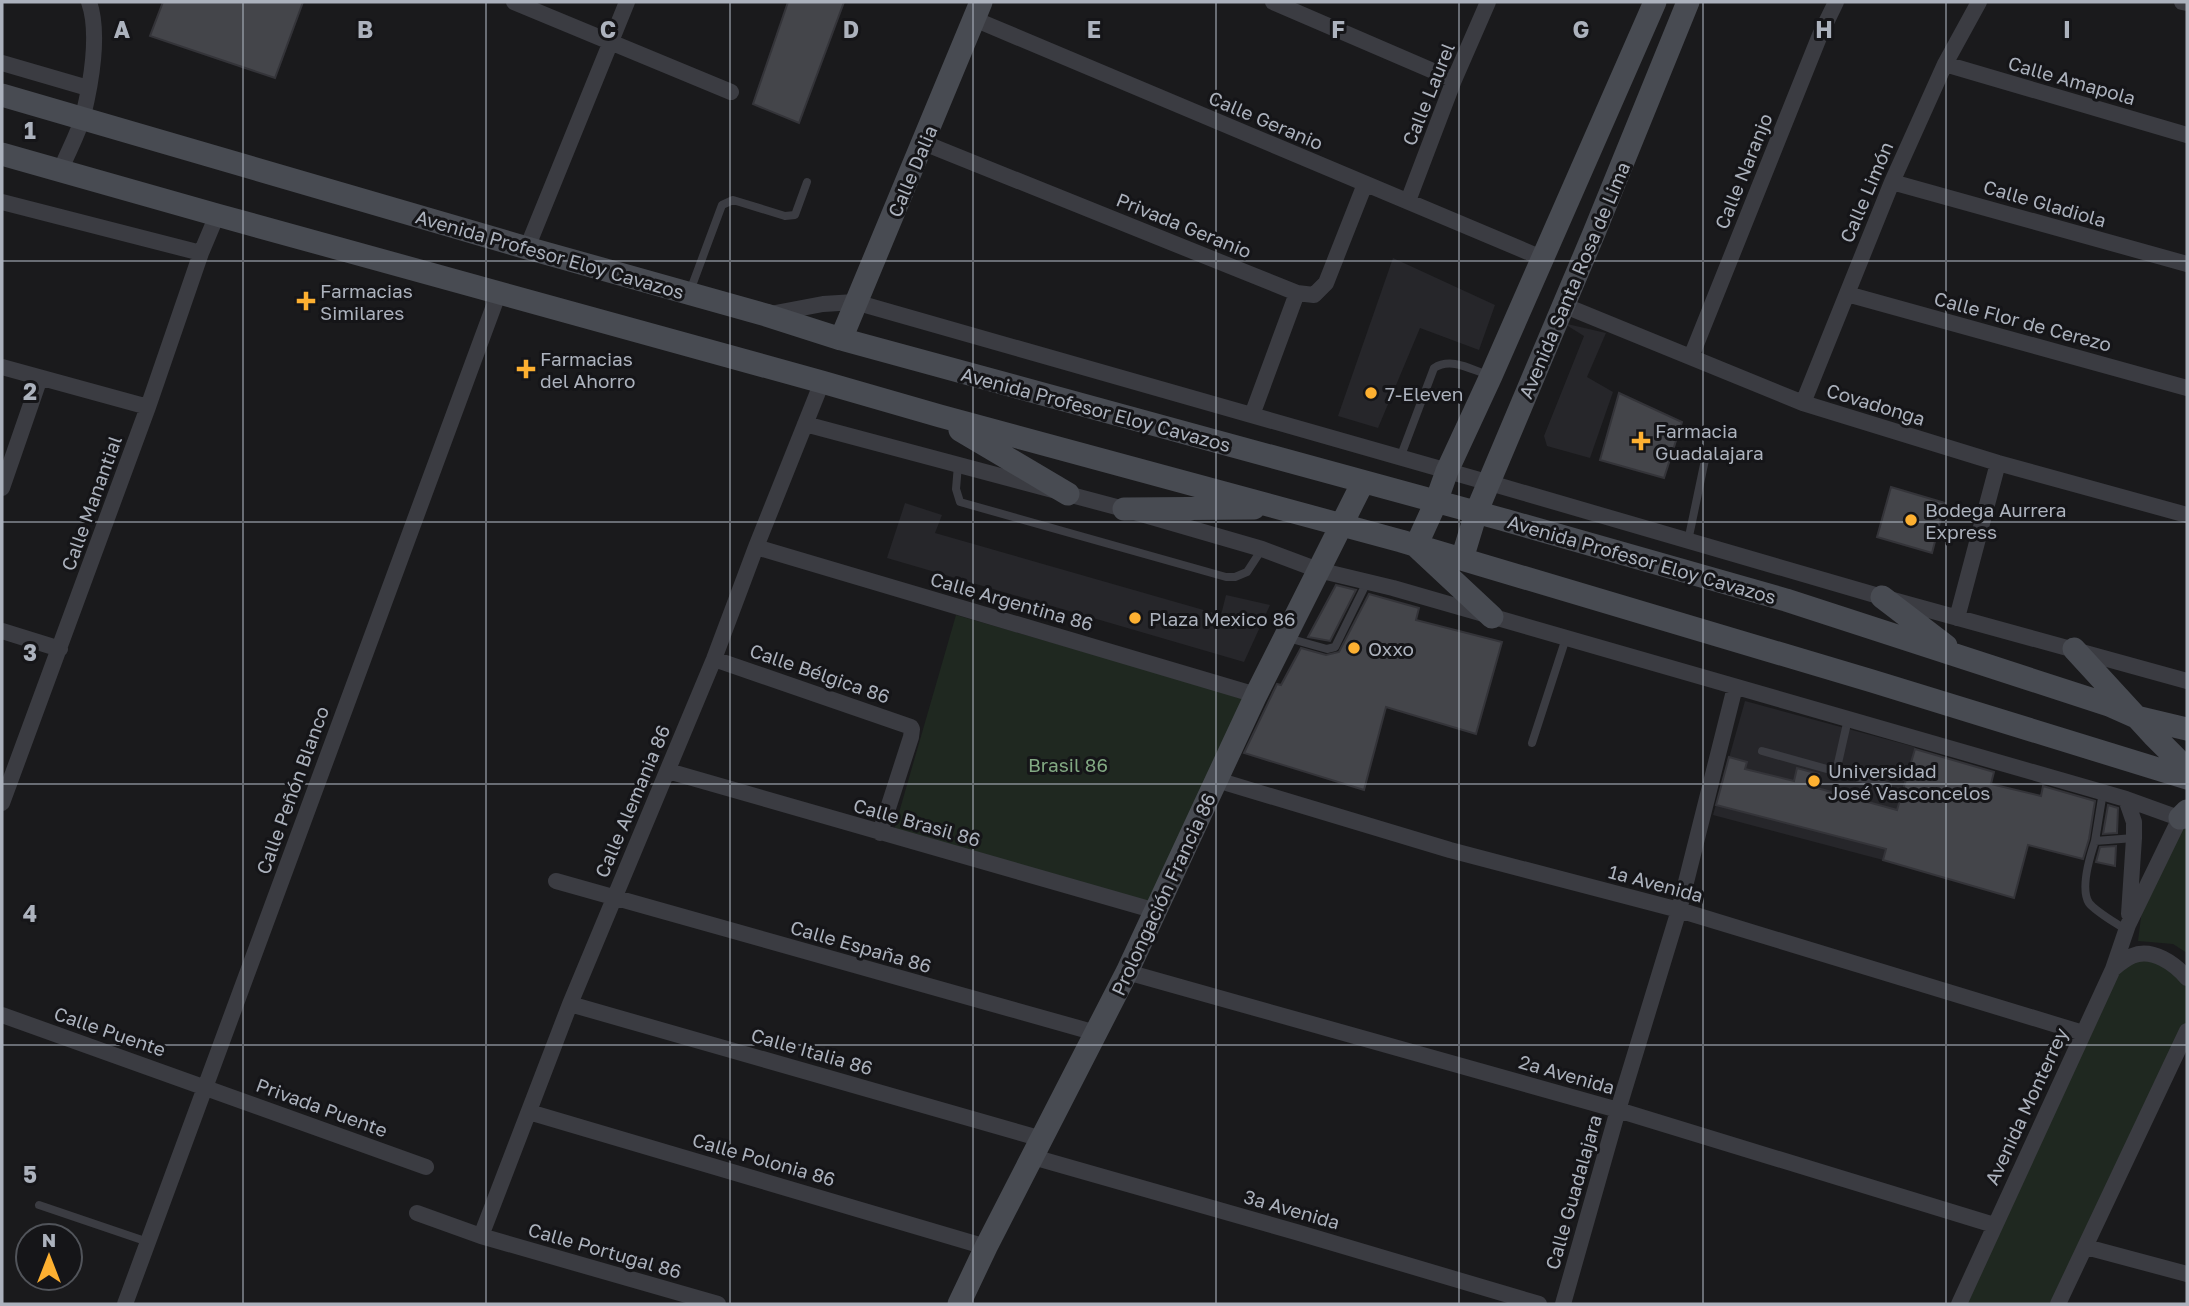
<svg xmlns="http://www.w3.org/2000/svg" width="2189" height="1306" font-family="'Golos Text',sans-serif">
  <rect width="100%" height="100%" fill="#1a1a1c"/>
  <path fill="#26262a" d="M1393,258L1495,305L1479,350L1420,328L1378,428L1338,416Z
    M1563,323L1606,333L1587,377L1613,392L1590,458L1547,446L1544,436L1584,336Z
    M905,503L942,515L935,533L1221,615L1226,595L1270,605L1244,662L887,558Z
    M1745,701L1915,747L1883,860L1713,815Z"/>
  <path fill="#1f2820" d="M956,615L1245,698L1147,906L894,830Z
    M2182,822L2187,824V953L2173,944L2138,941L2142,909Z
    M2138,954L2187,978V1032L2061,1304H1956L2113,969Z"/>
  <path fill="#44454a" stroke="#343439" stroke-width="2" d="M163,2H303L275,78L150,36Z
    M788,2H844L799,123L753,104Z
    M1619,393L1682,422L1664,478L1600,460Z
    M1891,487L1945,503L1932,553L1877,537Z
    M1336,585L1356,590L1330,641L1308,637Z
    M1369,594L1419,608L1416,620L1502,642L1476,734L1386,707L1364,790L1244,753L1277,684L1281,685L1301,648L1326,655L1339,652Z
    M1915,749L1994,772L1991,784L2041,796L2043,786L2095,801L2089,839L2083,859L2028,845L2014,898L1883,860L1886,849L1716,805L1729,757L1747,762L1745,769L1794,781L1797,768L1819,774L1817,788L1897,810Z
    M2108,805L2118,808L2117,833L2103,834Z
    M2116,846L2115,866L2096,862L2100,847Z"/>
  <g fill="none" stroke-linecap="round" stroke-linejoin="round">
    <path stroke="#3b3c42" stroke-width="8" d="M690,291L722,205L733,200L785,216L795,215L807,182
      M1400,458L1434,368C1451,357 1470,369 1488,375
      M958,465L956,489L960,502L1226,577H1235L1247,572L1262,549
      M1688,541L1706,455
      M1288,638L1327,649L1335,647L1367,582
      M1532,743L1566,638
      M1762,751L1888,786
      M1836,772L1848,719
      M2095,841L2103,792
      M2126,930C2116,923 2096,912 2089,903C2080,889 2090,856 2095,841L2134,838
      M39,1205L148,1242"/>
    <path stroke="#3b3c42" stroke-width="16" d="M514,2L731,92
      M1273,2L1454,80
      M2182,2L2187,3
      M974,19L1542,258
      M2,63L88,88
      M1945,64L2187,135
      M924,143L1297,293L1314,295L1326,283L1365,184
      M60,172C67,153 78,135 83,116C91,84 100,33 89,2
      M1892,182L2187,264
      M1408,201L1454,80L1488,2
      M2,202L201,253
      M527,248L627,2
      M1847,294L2187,388
      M1563,305L1803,403L1998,463L2187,515
      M770,314L823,304L855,302L1490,483L1882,597L2187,681
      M1691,357L1820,35L1836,2
      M2,367L148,407
      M1803,403L1892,182L1945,64L1979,2
      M1252,415L1297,293
      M805,424L1124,509L1262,549L1318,570L1393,588L2126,799L2187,821
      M2,488L40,378
      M756,547L1256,695
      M1957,618L1998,463
      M2,631L60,649
      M714,659L911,727L912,729L911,737L880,833
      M668,771L1156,911
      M1217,780L1450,850L1679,910L2083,1033
      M2126,799L2134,822V838L2129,914
      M2,803L148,407L201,253L217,215
      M556,881L1096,1033
      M2113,969C2119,964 2125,959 2132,956C2152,947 2175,964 2187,978
      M1127,972L1618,1110L1994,1225
      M570,1004L1042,1139
      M2,1015L426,1167
      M529,1112L986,1247
      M1033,1157L1296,1232L1539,1304
      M417,1213L481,1236L718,1304
      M481,1236L570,1004L714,659L756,547L822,382
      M2086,1247L2187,1274
      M125,1304L499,292
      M1563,1304L1618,1110L1679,910L1735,687
      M1959,1304L2113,969L2128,925L2180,818
      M2058,1304L2187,1031"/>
    <path stroke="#484b52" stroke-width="23" d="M2,95L527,248L766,315L841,339L1501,519L1786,600L2109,705L2136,717L2187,729
      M2,154L217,215L822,382L940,416L1401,541L1872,681L2187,778
      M841,339L981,2
      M960,430L1068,494
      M1124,509L1254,508
      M1462,559L1476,513L1594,233L1688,2
      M1882,597L1946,646
      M1492,617L1416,546L1436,502L1447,471L1491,376L1655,2
      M2074,649L2153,735L2187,769
      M2180,818L2187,811
      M959,1304L986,1247L1127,972L1256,695L1363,482"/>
  </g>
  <path fill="none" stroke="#acb2bd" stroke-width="2" stroke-opacity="0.55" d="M243,2V1304M486,2V1304M730,2V1304M973,2V1304M1216,2V1304M1459,2V1304M1703,2V1304M1946,2V1304M2,261H2187M2,522H2187M2,784H2187M2,1045H2187"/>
  <g fill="#fdb031" stroke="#151518" stroke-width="2.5">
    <path d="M302.5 290.5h7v7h7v7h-7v7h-7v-7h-7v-7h7z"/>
    <path d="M522.5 358.5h7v7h7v7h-7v7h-7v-7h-7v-7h7z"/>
    <circle cx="1371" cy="393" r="7"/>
    <path d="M1637.5 430.5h7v7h7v7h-7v7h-7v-7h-7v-7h7z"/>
    <circle cx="1911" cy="520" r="7"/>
    <circle cx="1135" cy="618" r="7"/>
    <circle cx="1354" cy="648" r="7"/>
    <circle cx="1814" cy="781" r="7"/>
  </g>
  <g text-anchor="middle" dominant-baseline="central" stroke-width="6" stroke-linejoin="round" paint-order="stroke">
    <g font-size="19" fill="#acb2bd" stroke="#151518">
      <text transform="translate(2072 80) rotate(16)">Calle Amapola</text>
      <text transform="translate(1428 94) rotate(-68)">Calle Laurel</text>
      <text transform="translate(1266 120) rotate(23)">Calle Geranio</text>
      <text transform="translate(912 171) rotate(-67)">Calle Dalia</text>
      <text transform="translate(1743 171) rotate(-68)">Calle Naranjo</text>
      <text transform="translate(1866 192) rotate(-67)">Calle Limón</text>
      <text transform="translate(2045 203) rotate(16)">Calle Gladiola</text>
      <text transform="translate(1184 225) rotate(22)">Privada Geranio</text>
      <text transform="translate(550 254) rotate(16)">Avenida Profesor Eloy Cavazos</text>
      <text transform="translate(1574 280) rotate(-67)">Avenida Santa Rosa de Lima</text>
      <text transform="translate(2023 321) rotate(15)">Calle Flor de Cerezo</text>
      <text transform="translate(1876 404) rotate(17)">Covadonga</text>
      <text transform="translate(1096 409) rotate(15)">Avenida Profesor Eloy Cavazos</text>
      <text transform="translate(91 503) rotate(-70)">Calle Manantial</text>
      <text transform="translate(1642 559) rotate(16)">Avenida Profesor Eloy Cavazos</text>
      <text transform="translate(1012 601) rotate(16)">Calle Argentina 86</text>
      <text transform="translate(820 673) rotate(19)">Calle Bélgica 86</text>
      <text transform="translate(292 790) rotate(-70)">Calle Peñón Blanco</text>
      <text transform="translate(632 801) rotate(-67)">Calle Alemania 86</text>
      <text transform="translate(917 822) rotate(16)">Calle Brasil 86</text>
      <text transform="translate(1656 883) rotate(15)">1a Avenida</text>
      <text transform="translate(1163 894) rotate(-65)">Prolongación Francia 86</text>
      <text transform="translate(861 946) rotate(16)">Calle España 86</text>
      <text transform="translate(110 1031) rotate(19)">Calle Puente</text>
      <text transform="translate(812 1051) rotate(16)">Calle Italia 86</text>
      <text transform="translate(1567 1074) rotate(16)">2a Avenida</text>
      <text transform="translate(2026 1106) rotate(-65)">Avenida Monterrey</text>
      <text transform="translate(322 1107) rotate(20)">Privada Puente</text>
      <text transform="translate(764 1159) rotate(16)">Calle Polonia 86</text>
      <text transform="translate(1573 1192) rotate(-74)">Calle Guadalajara</text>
      <text transform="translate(1292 1209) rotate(16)">3a Avenida</text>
      <text transform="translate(605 1250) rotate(16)">Calle Portugal 86</text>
    </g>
    <g font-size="19" fill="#acb2bd" stroke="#151518" text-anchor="start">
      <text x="320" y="290">Farmacias<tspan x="320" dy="22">Similares</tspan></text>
      <text x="540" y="358">Farmacias<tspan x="540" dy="22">del Ahorro</tspan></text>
      <text x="1385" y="393">7-Eleven</text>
      <text x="1655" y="430">Farmacia<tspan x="1655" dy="22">Guadalajara</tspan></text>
      <text x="1925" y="509">Bodega Aurrera<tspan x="1925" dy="22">Express</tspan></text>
      <text x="1149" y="618">Plaza Mexico 86</text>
      <text x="1368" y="648">Oxxo</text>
      <text x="1828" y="770">Universidad<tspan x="1828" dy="22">José Vasconcelos</tspan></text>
    </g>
    <g font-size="19" fill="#82a983" stroke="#151518">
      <text x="1068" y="764">Brasil 86</text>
    </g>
  </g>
  <g font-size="23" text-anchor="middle" font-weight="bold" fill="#acb2bd" stroke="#151518" stroke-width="6" stroke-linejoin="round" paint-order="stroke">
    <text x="122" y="38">A</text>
    <text x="365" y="38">B</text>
    <text x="608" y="38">C</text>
    <text x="851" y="38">D</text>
    <text x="1094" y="38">E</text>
    <text x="1338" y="38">F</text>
    <text x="1581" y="38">G</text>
    <text x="1824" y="38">H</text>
    <text x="2067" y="38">I</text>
    <text x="30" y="139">1</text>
    <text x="30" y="400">2</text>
    <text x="30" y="661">3</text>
    <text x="30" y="922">4</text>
    <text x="30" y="1183">5</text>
  </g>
  <rect width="2189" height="1306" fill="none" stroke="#acb2bd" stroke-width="7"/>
  <g transform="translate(49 1257)"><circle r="33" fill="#151518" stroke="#51545a" stroke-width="2"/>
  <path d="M0-5L12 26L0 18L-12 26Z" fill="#fdb031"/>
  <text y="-10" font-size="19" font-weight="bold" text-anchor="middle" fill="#acb2bd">N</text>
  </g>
</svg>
